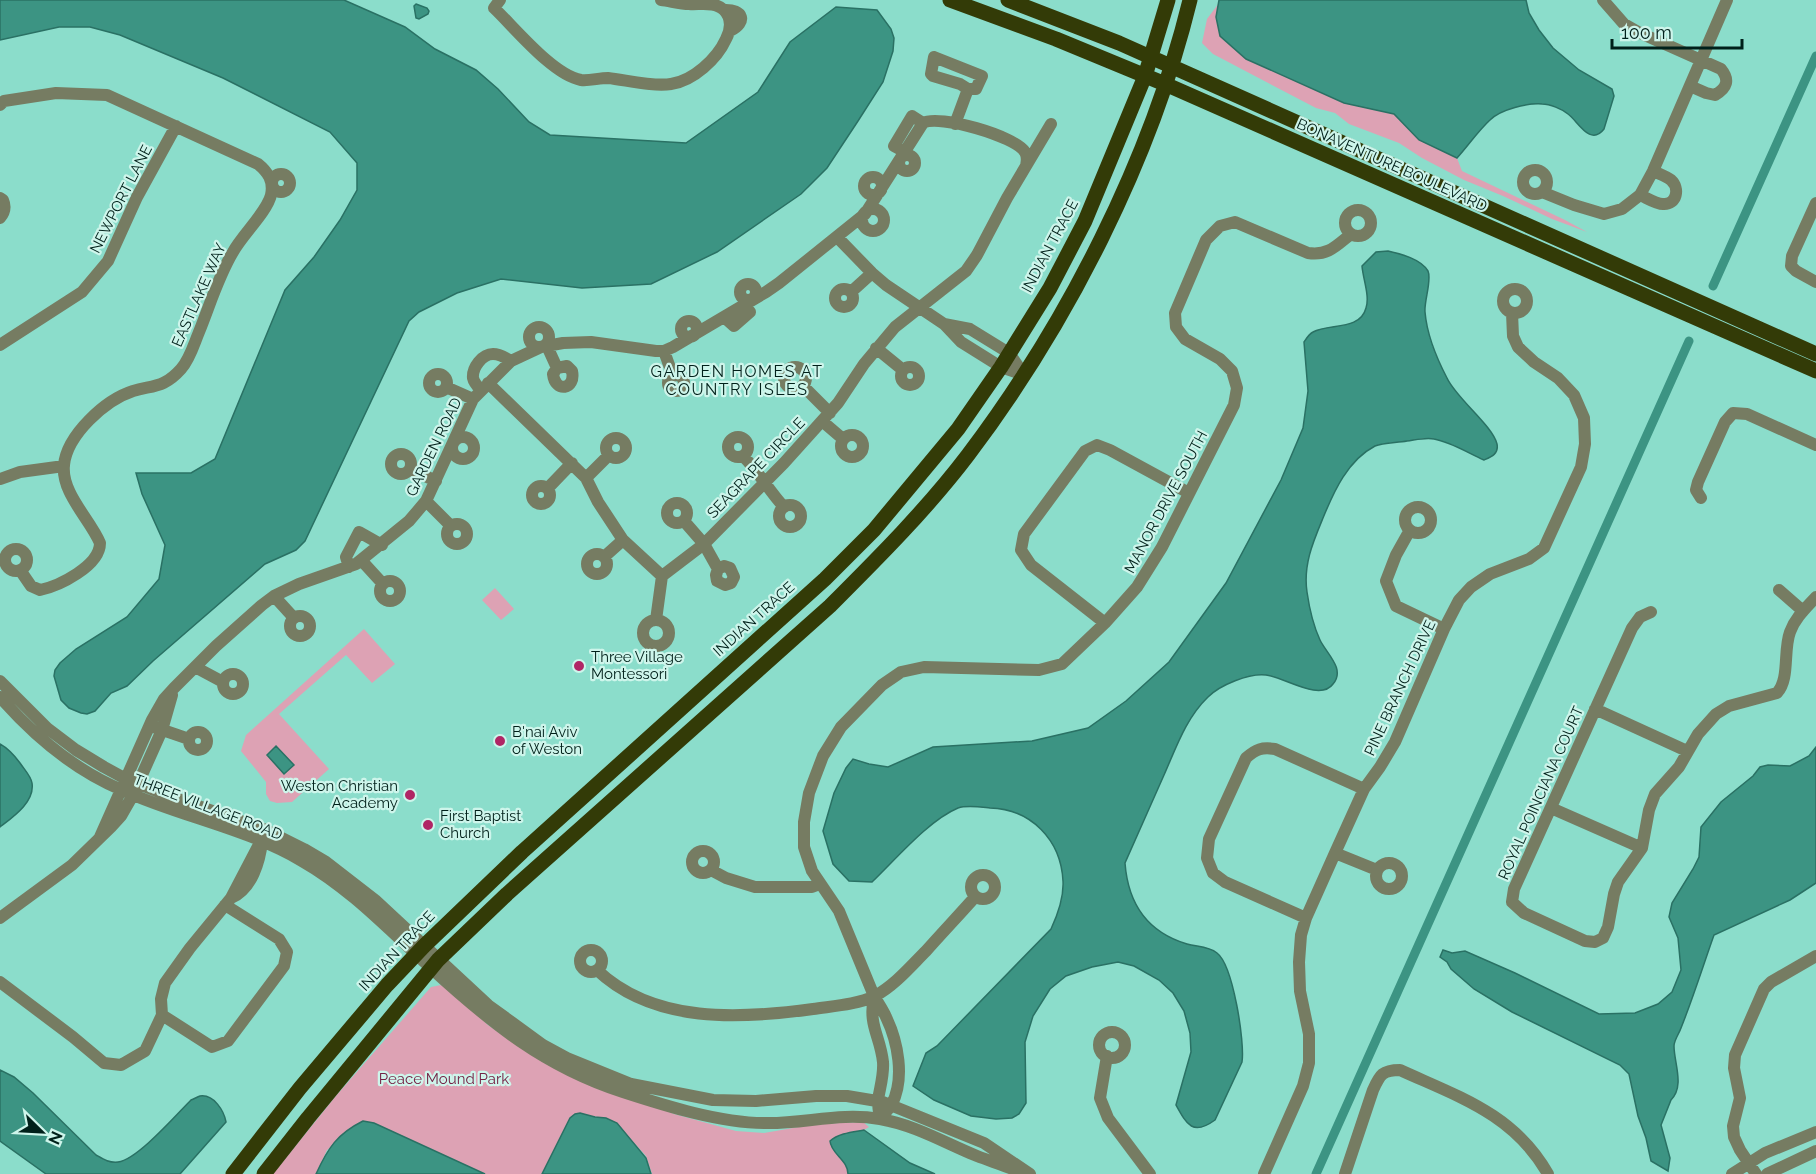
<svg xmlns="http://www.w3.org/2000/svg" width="1816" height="1174" font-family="Raleway,sans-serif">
  <rect width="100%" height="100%" fill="#8bddcb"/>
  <path fill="#dda2b4" d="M1219,3L1216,17L1344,103L1394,114L1419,140L1457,158L1462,171L1565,220L1587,232L1552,219L1503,196L1464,180L1422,158L1399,143L1349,124L1335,113L1316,108L1213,54L1202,43L1207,19Z
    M495,588L514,609L501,620L482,600Z
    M364,629L395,664L372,683L346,655L279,714L329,769L292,802L277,803L270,801L266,794V782L241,751L246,735Z
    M441,985L451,991L488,1025L527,1052L674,1114L736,1131L764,1133L816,1124L863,1122L869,1127L864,1130L833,1138L830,1141C831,1154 848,1160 848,1174H652L646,1156L617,1124L606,1118L576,1114L572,1116L542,1174H485L374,1123L363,1121L327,1150L316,1174H273L335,1097L431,987Z"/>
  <path fill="#3c9483" stroke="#2a7164" stroke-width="1.5" d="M0,0H344L405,27L435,49L476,70L498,89L529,122L550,135L686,143L758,92L790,42L836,7L877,10L891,29L894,38L893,51L883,82L858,121L827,168L801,194L717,252L651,284L582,288L501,279L457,293L419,312L409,321L305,541L296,550L265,564L153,661L127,686L111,693L95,711L87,714L81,713L69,708L61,700L54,676L55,670L60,663L76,649L127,617L159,579L165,545L142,494L136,473H191L215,459L285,290L314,257L340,220L357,190V163L330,132L223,78L120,35L90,27H59L0,40Z
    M1219,0H1526L1529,13L1539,30L1553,48L1579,70L1612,89L1614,96L1604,129C1590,147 1578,121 1568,114C1562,109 1550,104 1542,104C1528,103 1501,109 1490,120C1478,131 1468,146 1457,158L1419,140L1394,114L1344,103L1246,59L1220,36L1216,17Z
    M416,4L427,8L429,11L428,14L419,19L416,18L414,6Z
    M1388,251C1401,254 1421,259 1428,271C1432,280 1424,301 1425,312C1427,336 1436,357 1447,378C1456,398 1493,426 1497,444C1499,454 1491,457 1484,460C1468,453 1451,442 1434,439C1426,437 1415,440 1407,441C1397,443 1384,442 1375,446C1348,460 1334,491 1323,518C1313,542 1303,565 1307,592C1309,606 1314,627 1320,640C1326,653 1346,669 1333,684C1320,702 1284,677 1266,675C1249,673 1220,685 1208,697C1186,718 1176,748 1164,775C1151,804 1138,834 1125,863C1128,903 1147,932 1187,944C1197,947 1208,946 1217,953C1233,965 1245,1042 1242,1062L1215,1120C1193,1136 1187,1125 1176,1105L1191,1052L1190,1033L1184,1011L1173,993L1159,980L1134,966L1118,962L1092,967L1066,976L1050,989L1033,1016L1025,1042L1026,1103L1019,1114L1012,1118L996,1119L971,1116L934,1100L913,1086L926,1053L937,1046L1051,929C1058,914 1064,898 1063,881C1061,840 1031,809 990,808C980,807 967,805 958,808C929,820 896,859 872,882L849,881L833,864L823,831L834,793L846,768L853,759L869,764L888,767L933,747L1032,741L1088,728L1126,701L1169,662L1226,583L1281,480L1303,428L1308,391L1304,342C1306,339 1309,334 1313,332C1329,323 1360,331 1366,308C1370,296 1363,279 1362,266L1376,252Z
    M0,744C9,749 14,755 20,763C24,769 31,776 32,783C35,802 13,817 0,827Z
    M276,746L294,765L284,774L267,755Z
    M1816,747V883L1790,900L1714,935C1703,966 1693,998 1681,1028C1679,1034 1674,1040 1674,1046C1674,1063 1685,1086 1671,1100L1661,1125L1670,1158L1668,1171L1651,1161L1646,1138L1638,1116L1629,1074L1620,1065L1512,1012L1474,989L1451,969L1447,962L1440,957L1443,950L1452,953L1465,951L1515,973L1599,1014L1635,1013L1658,1004L1672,992L1681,970L1678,938L1669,917L1672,903L1693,869L1699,857L1701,827L1721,802L1753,776L1760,767L1768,765L1790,766L1809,756Z
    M0,1070L14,1077L33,1093L96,1155C103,1159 109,1163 118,1162C137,1160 176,1115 191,1100C194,1099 197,1097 200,1096C214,1094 224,1111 226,1122L180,1174H46L0,1141Z
    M580,1113L595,1117L606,1118L617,1123L646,1158L651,1174H542L570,1118L575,1114Z
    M363,1121L374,1123L485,1174H316C328,1148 337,1134 363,1121Z
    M864,1130L910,1163L935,1174H848C848,1160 831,1154 830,1141C839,1133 853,1132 864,1130Z"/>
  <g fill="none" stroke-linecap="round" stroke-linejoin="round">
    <path stroke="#3c9483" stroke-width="9" d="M1713,286L1816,56
      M1316,1174L1689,341"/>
    <path stroke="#767c62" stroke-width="12" d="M500,0L494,8C515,28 553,75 581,80C589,81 599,78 608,78C626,80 654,87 671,84C693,81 717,59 726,39C731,30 732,18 724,10C715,1 699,5 689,4C680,4 670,1 661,0
      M1603,0L1624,24L1638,32L1721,69C1730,80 1727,88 1715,95L1706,93L1690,86
      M724,10C743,9 748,22 730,31
      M0,105L4,101L56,93L107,95L258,164C268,172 274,181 271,195C267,212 242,235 233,252C218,277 210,305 199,332C194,344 190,359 181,369C164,388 154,385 133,391C105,400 67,435 64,465C61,493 90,519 100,543C100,566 59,586 40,590L31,586L20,570
      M923,123C939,114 1015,136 1025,152C1028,157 1027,161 1026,166
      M955,124L968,89L960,84L933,76L931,74L934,57L982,76L976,89H968
      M905,152L894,146L912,116L923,123
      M899 163a8 8 0 1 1 16 0a8 8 0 1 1-16 0Z
      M1523 182a12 12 0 1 1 24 0a12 12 0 1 1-24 0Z
      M272 183a9 9 0 1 1 18 0a9 9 0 1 1-18 0Z
      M864 186a9 9 0 1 1 18 0a9 9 0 1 1-18 0Z
      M1542,192L1574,205L1604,214L1622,209L1640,195L1653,171L1727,0
      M1640,195C1647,198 1656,204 1663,204C1677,205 1680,188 1671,180C1666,176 1659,174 1653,171
      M0,198L3,200C6,207 5,212 0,218
      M1816,203L1792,256L1791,266L1796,271L1816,282
      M862 220a11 11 0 1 1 22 0a11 11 0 1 1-22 0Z
      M1345 223a13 13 0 1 1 26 0a13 13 0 1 1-26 0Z
      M837,237L872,273L886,285L944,324L961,342L1001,367L1024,375L1009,353L970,329L944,324
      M740 292a8 8 0 1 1 16 0a8 8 0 1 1-16 0Z
      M835 298a9 9 0 1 1 18 0a9 9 0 1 1-18 0Z
      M1503 301a12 12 0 1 1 24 0a12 12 0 1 1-24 0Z
      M851,292L872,273
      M724,317L734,326L750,312L744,305
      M681 329a8 8 0 1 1 16 0a8 8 0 1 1-16 0Z
      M529 337a10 10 0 1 1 20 0a10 10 0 1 1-20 0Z
      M0,345L82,292L108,261L137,197L176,126
      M547,346L557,368L553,374C555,393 576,390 572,371L567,366L557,368
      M876,348L903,370
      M664,351L673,376
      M901 376a9 9 0 1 1 18 0a9 9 0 1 1-18 0Z
      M784 378a11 11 0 1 1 22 0a11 11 0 1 1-22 0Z
      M429 383a9 9 0 1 1 18 0a9 9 0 1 1-18 0Z
      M668 383a8 8 0 1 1 16 0a8 8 0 1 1-16 0Z
      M488,383L586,478L598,502L623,540L662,576L704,544L784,463L838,403L864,364L895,327L966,271L977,255L1007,198L1051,124
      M803,386L830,413
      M446,387L473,399
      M481,390C478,387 474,383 473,378C472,368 482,354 493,354C500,354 506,358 511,361
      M822,421L843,439
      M841 446a11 11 0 1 1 22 0a11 11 0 1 1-22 0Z
      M728 447a10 10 0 1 1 20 0a10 10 0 1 1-20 0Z
      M452 448a11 11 0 1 1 22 0a11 11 0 1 1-22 0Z
      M606 448a10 10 0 1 1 20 0a10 10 0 1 1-20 0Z
      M391 464a10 10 0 1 1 20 0a10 10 0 1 1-20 0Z
      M743,456C759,472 769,491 784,507
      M410,469L436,481
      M586,478L609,455
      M0,479L20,472L64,466
      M532 495a9 9 0 1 1 18 0a9 9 0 1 1-18 0Z
      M548,488L572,463
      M1701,498L1696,490L1698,482L1725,422L1733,413L1747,414L1816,445
      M426,501L451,526
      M667 513a10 10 0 1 1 20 0a10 10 0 1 1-20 0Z
      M779 516a11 11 0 1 1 22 0a11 11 0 1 1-22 0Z
      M1405 520a13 13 0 1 1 26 0a13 13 0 1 1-26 0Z
      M684,521L704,544L718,569L716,575L717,581L725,585L731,583L734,577L730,568L724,566L718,569
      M447 534a10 10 0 1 1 20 0a10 10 0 1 1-20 0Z
      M1410,530L1396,555L1386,581L1396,606L1444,629
      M5 560a11 11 0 1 1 22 0a11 11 0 1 1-22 0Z
      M587 564a10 10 0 1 1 20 0a10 10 0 1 1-20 0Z
      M604,557L623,540
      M362,561L383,584
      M349,567L346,557L359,532L382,545
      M380 591a10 10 0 1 1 20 0a10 10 0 1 1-20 0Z
      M1779,590L1803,611
      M274,596L294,618
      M1651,612L1640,617L1632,628L1514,889L1512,902L1524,913L1585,941L1595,942L1603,938L1608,927L1614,894L1618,882L1642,848L1649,810L1655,794L1679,767L1698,734L1716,714L1729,706L1777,693C1790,679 1783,651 1790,632C1795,618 1806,608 1816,597
      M290 626a10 10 0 1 1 20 0a10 10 0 1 1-20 0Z
      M643 633a13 13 0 1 1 26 0a13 13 0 1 1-26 0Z
      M656,620L662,576
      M1105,623L1031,565L1021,550L1024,534L1085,451L1097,445L1110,450L1189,493
      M195,667L223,682
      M223 684a10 10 0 1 1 20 0a10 10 0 1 1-20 0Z
      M0,681L47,728L76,750L104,767L126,779L164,794L266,830L304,849L326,862L375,900L488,1005L543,1045L567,1058L631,1084L713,1100L756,1101L816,1096H847L883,1102L984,1143L1030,1174
      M0,697C34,736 76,771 124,791C182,817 246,828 302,861C351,889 389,930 431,968C491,1023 545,1067 623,1092C666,1106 720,1123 765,1123C804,1124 840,1112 880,1119C915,1125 945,1143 977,1156C990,1161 1003,1165 1015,1170
      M1595,709L1687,751
      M154,727L189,739
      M189 741a9 9 0 1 1 18 0a9 9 0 1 1-18 0Z
      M1551,808L1642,848
      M100,837L152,720L164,699L174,688L216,646L262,605L274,596L299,584L356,564L409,521L426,501L473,399L511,361L541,347L563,343L591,342L656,351H664L673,347L766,292L779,283L865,214L923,123
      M262,841C260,861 252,889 231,898L264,835
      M692 862a11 11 0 1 1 22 0a11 11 0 1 1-22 0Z
      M1335,853L1377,870
      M1376 876a13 13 0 1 1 26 0a13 13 0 1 1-26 0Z
      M711,870L726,878L755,887H812L820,884
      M971 887a12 12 0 1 1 24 0a12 12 0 1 1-24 0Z
      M0,918L72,865L111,827L121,816L133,795L162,730L172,695
      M1306,918L1225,882L1213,873L1207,858L1209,839L1246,758C1256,749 1262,747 1275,749L1364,789
      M580 961a11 11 0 1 1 22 0a11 11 0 1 1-22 0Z
      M597,970C654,1024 740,1019 813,1009C833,1006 856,1005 875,996C895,985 910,967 926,951C942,933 959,915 975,897
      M0,982L73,1037L104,1063L121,1065L145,1051L162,1015L161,999L165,983L190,948L231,898
      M874,996L839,911L812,871L804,847V822L809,793L823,756L841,727L882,685L901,672L924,667L1039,670L1062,664L1105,623L1137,587L1162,547L1234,405L1237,388L1232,371L1220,359L1185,339L1176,327L1175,313L1206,240L1220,226L1235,222L1308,253C1328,256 1336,246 1351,234
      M874,996C878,1003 883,1010 886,1017C898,1042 905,1078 892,1104C889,1109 884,1114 880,1119C879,1113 878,1106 878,1100C880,1087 884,1075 883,1062C880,1035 868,1026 874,996Z
      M162,1015L212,1047L228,1041L284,966L287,952L279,939L225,905
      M1099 1045a13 13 0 1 1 26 0a13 13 0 1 1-26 0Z
      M1107,1056L1100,1098L1108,1118L1150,1174
      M1264,1174L1303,1086L1309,1063V1034L1300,991L1299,962L1301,935L1306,918L1335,853L1364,789L1380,767L1395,742L1444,629L1459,600L1471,587L1490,574L1529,559L1544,548L1581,467L1585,444L1584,418L1574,395L1558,378L1534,362L1518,347L1513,336L1512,313
      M1345,1174L1373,1090C1380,1075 1382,1070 1400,1070C1459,1097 1514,1114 1548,1174
      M1732,1174L1765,1153L1816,1132
      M1756,1174L1740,1150L1734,1137L1733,1126L1740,1098L1734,1068L1735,1055L1764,989L1771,982L1816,956
      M1767,1174L1816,1151"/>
    <path stroke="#333b07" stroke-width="15" d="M950,0L1056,39L1165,84L1816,371
      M1008,0L1119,43L1816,354
      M233,1174L300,1088L387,985L424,946L522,852L825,579L874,530L958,429L1001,367L1050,288L1085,221L1145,76L1168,0
      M264,1174L308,1118L438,960L507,894L830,606C878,558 927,509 968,455C1067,324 1151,160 1190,0"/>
  </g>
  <g fill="#b02665" stroke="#cef5eb" stroke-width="2">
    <circle cx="579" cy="666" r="6"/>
    <circle cx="500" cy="741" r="6"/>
    <circle cx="410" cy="795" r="6"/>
    <circle cx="428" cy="825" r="6"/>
  </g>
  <g text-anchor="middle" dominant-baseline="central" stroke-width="4.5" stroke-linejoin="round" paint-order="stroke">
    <g font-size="15" fill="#00201a" stroke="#cef5eb">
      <text transform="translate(1392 165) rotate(24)">BONAVENTURE BOULEVARD</text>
      <text transform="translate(121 199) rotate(-63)">NEWPORT LANE</text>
      <text transform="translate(1050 246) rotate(-62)">INDIAN TRACE</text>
      <text transform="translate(199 295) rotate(-66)">EASTLAKE WAY</text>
      <text transform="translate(434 447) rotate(-64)">GARDEN ROAD</text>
      <text transform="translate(756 468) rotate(-46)">SEAGRAPE CIRCLE</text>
      <text transform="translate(1166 502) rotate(-62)">MANOR DRIVE SOUTH</text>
      <text transform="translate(754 619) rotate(-42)">INDIAN TRACE</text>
      <text transform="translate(1400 688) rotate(-65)">PINE BRANCH DRIVE</text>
      <text transform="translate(1541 793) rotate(-66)">ROYAL POINCIANA COURT</text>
      <text transform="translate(208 807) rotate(21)">THREE VILLAGE ROAD</text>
      <text transform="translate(397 951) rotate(-47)">INDIAN TRACE</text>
    </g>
    <g font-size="15" fill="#00201a" stroke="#cef5eb" text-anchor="start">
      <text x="591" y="657">Three Village<tspan x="591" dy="17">Montessori</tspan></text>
      <text x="512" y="732">B'nai Aviv<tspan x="512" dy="17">of Weston</tspan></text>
      <text x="398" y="786" text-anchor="end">Weston Christian<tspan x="398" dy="17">Academy</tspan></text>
      <text x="440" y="816">First Baptist<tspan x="440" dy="17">Church</tspan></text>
    </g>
    <g font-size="15" fill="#732244" stroke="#cef5eb">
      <text x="444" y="1079">Peace Mound Park</text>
    </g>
    <g font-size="16" letter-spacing="1.5" fill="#00201a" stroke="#cef5eb">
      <text x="737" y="371">GARDEN HOMES AT<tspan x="737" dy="18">COUNTRY ISLES</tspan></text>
    </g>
  </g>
  <g transform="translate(42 1132) rotate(114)" stroke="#cef5eb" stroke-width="4.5" paint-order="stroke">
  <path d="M0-4.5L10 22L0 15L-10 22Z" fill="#00201a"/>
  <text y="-9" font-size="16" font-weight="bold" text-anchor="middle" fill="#00201a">N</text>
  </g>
  <path d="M1612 39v9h130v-9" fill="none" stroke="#00201a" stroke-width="3"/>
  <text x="1621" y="39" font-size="18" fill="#00201a" stroke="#cef5eb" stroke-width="4.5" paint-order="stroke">100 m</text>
</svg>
